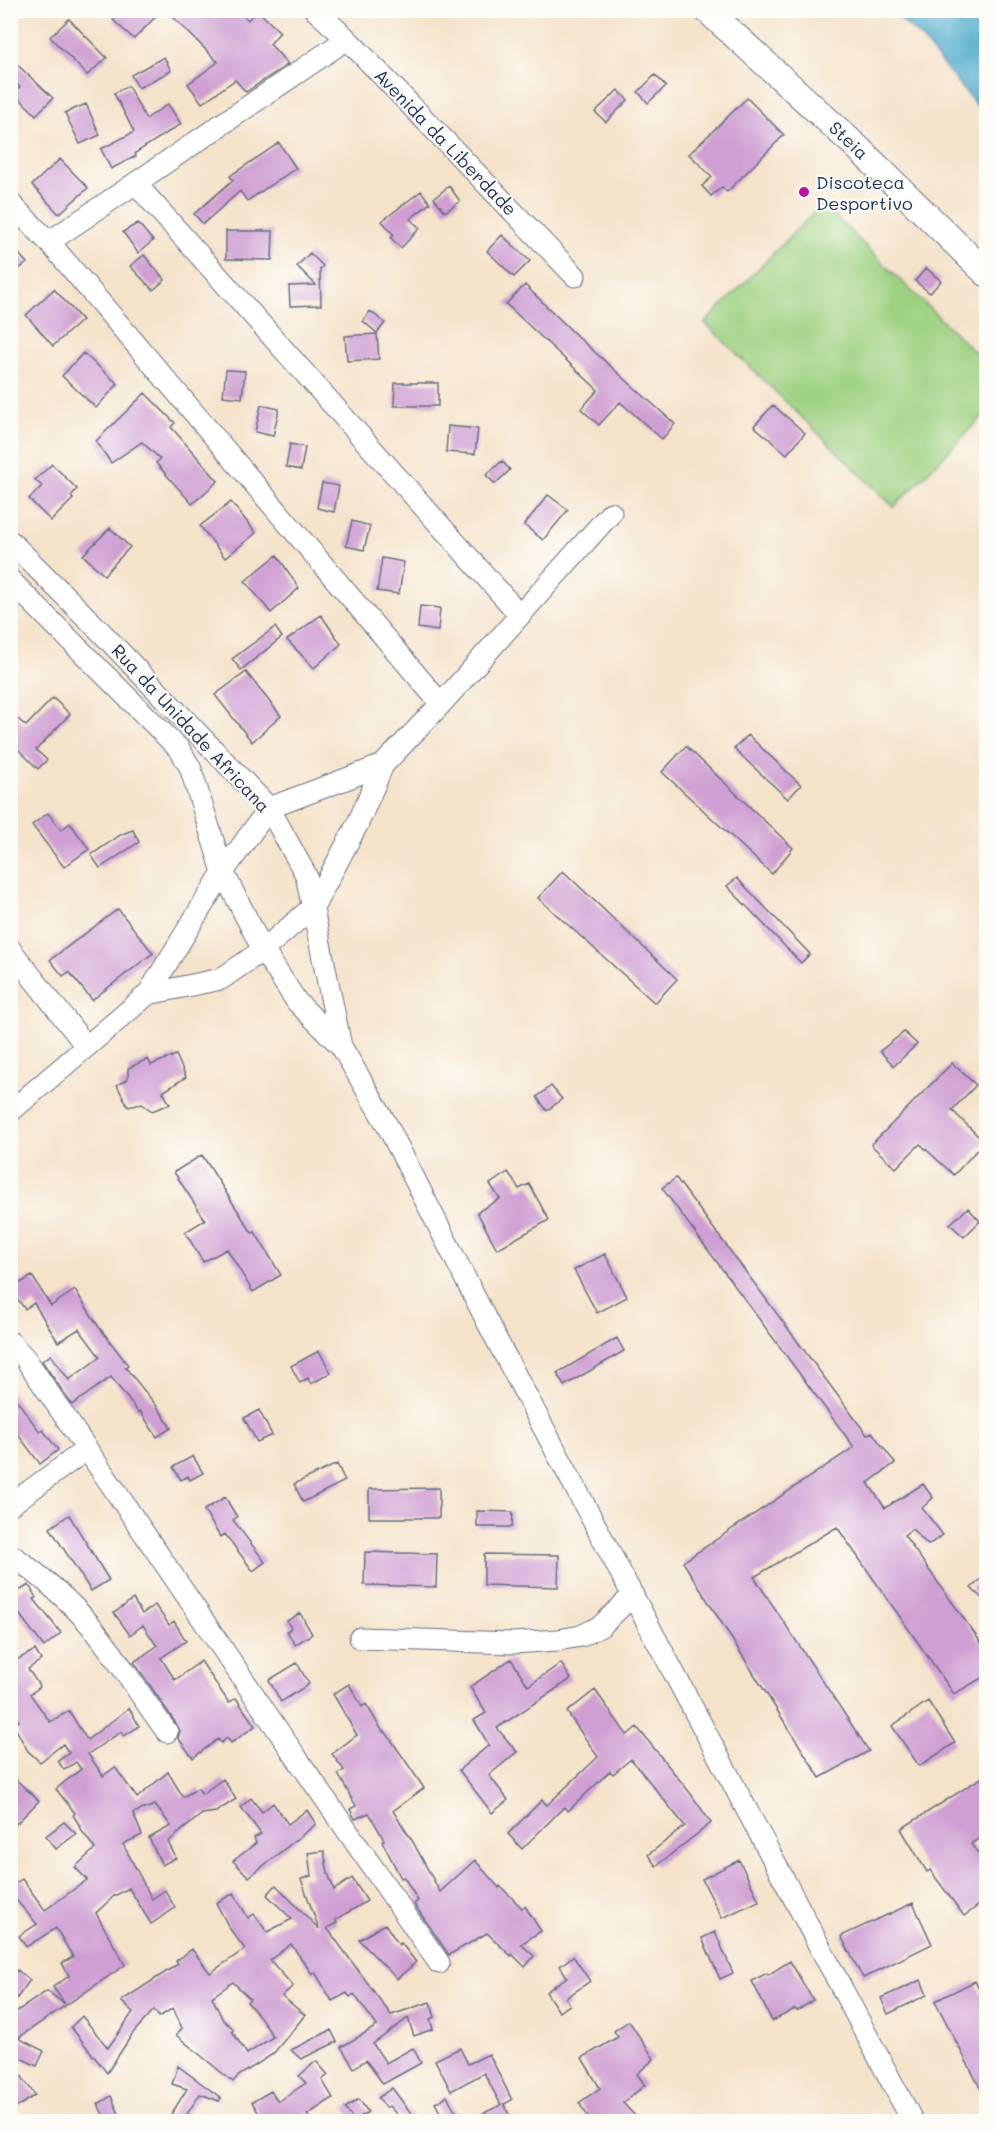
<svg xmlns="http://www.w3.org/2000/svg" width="997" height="2132" font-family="Mali,sans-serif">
  <rect width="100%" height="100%" fill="#fdfcf7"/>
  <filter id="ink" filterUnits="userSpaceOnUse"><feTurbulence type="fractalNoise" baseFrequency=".0167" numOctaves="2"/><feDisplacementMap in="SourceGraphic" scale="12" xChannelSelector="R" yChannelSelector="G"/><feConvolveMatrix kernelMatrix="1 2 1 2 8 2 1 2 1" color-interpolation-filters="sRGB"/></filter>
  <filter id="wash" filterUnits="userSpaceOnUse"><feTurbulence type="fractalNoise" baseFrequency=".008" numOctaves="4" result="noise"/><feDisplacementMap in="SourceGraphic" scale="24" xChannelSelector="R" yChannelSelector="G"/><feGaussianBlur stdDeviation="1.35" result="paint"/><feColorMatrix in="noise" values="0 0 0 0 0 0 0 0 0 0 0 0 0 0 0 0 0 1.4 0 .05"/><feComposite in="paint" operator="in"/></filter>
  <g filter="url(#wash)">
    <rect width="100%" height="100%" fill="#f4e2c9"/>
    <path fill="#9dd181" stroke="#5c8070" stroke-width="1.5" d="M822,204L986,363V413L894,507L705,323Z"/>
    <path fill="#4faacd" stroke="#356c96" stroke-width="1.5" d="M891,11H986V117L921,38Z"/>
    <g id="blocks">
      <path fill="#cf9fd3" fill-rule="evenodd" d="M122,10H162L134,39L113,20Z
        M166,10H239L248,20L257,10L280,32L270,44L288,64L246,92L235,80L202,103L188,84L218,62Z
        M69,19L107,58L87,75L50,37Z
        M164,57L171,71L138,88L131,75Z
        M10,58L53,98L36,115L14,93L20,87L10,78Z
        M655,75L666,86L648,103L638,92Z
        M128,86L146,119L168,104L181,124L135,153L136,156L111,169L101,149L134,132L114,93Z
        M618,90L628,100L606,122L595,112Z
        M747,98L784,135L727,192L722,187L711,196L702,186L712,177L689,154Z
        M86,104L100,135L80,144L65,113Z
        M279,143L296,168L247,201L240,191L203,224L194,214L233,180L230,176Z
        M60,159L88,188L59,214L32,185Z
        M449,186L460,201L445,212L434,198Z
        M421,191L430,203L410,219L420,228L401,248L391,238L394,235L382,221Z
        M138,223L153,241L138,253L123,232Z
        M226,231H273L272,260L226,259Z
        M502,235L530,261L514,277L487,251Z
        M10,244L27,263L10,276Z
        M310,253L323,266L320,269L321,305L290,306L289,286L316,285L297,266Z
        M144,255L165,280L153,290L130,266Z
        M926,268L941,281L930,293L915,281Z
        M525,285L578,337L675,424L662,439L620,402L599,425L581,409L598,390L506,304Z
        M54,289L82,320L53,346L26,315Z
        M370,311L385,323L377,333L363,321Z
        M377,334L379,359L347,361L345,336Z
        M83,353L118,384L96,408L62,376Z
        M226,370L245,371L242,398L223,396Z
        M395,383H438V406H394Z
        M145,393L175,423L171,427L218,481L192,504L156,463L160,459L142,442L111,463L96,441Z
        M261,405L279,409L273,436L255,432Z
        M773,405L805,433L787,454L754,426Z
        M448,426L478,429L475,454L446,452Z
        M290,444L305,447L301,470L286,467Z
        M502,461L510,470L495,484L486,475Z
        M52,464L77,489L71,496L73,499L51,521L29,499L42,486L35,480Z
        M322,483L339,486L334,512L317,508Z
        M548,495L568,510L543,540L524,525Z
        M231,502L256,533L225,558L200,526Z
        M352,521L370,526L364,550L346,546Z
        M110,528L130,547L104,575L83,555Z
        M277,555L299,588L271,613L245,581Z
        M382,558L404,562L399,594L377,591Z
        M420,606L440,608L438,631L418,628Z
        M321,615L341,644L314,668L287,640Z
        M275,627L282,637L241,670L232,659Z
        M246,672L281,716L252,742L215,695Z
        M53,698L70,714L36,750L47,760L38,769L10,741V712L26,726Z
        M748,735L801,785L788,799L734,749Z
        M686,746L793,848L772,874L662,772Z
        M48,813L61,830L70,823L89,849L64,867L32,825Z
        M133,830L139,842L100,868L91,855L122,834Z
        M563,871L677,979L655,1003L538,898Z
        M737,878L810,954L801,963L727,886Z
        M118,909L153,953L92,1000L69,972L63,976L50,960Z
        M904,1032L917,1044L894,1066L880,1051Z
        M176,1055L186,1077L163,1092L170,1104L152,1111L142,1104L128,1107L117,1085L128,1079V1068L148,1059L151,1065Z
        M952,1063L976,1085L952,1110L984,1142L954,1175L920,1144L896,1168L871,1145Z
        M551,1086L562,1099L547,1111L537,1097Z
        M202,1155L252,1233L255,1232L281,1275L253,1292L227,1249L203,1262L185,1232L205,1220L174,1172Z
        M508,1172L519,1189L529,1184L549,1220L497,1249L477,1212L500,1199L490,1184Z
        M676,1178L867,1435L872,1432L895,1463L868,1483L885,1508L923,1484L933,1498L922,1508L943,1535L928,1545L912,1529L904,1535L987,1651V1675L954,1694L837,1527L754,1577L869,1751L820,1778L683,1562L854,1447L662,1188Z
        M968,1208L980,1221L964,1237L950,1224Z
        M605,1254L627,1297L597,1313L574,1270Z
        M32,1276L51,1306L75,1290L99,1327L128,1365L125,1367L159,1409L171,1428L157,1437L140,1411L138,1412L111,1377L72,1405L42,1361L51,1355L69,1380L100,1357L79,1329L58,1342L34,1303L25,1309L10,1289Z
        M617,1338L624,1351L564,1386L557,1373Z
        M319,1351L331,1373L311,1384L308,1378L300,1383L291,1366Z
        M10,1391L40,1432L43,1430L58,1450L40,1464L17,1433L10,1438Z
        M259,1410L272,1435L257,1442L244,1418Z
        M193,1456L203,1473L190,1480L188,1476L181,1480L173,1467Z
        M337,1464L345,1481L303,1502L294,1484Z
        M439,1488V1518H369V1489Z
        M225,1497L237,1517L233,1520L265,1562L253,1571L225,1534L220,1537L204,1510Z
        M477,1511L513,1512L512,1527H477Z
        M69,1515L109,1580L91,1591L50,1528Z
        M365,1552L437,1554L436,1587L364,1585Z
        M484,1554L559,1555L558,1587L484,1585Z
        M987,1574V1603L971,1588Z
        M29,1585L36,1598L34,1599L61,1633L44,1647L20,1615L10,1600V1596Z
        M133,1599L142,1614L155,1605L169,1625L174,1621L186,1641L161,1658L175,1680L201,1661L229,1703L236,1698L255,1726L231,1743L227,1738L221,1743L218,1739L193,1758L178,1738L180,1731L177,1725L134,1662L157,1646L143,1625L130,1635L114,1613Z
        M300,1613L312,1634L295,1645L287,1631L291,1628L287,1621Z
        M35,1650L41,1660L28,1669L40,1687L30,1694L50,1722L69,1711L87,1740L129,1708L139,1726L124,1736L121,1732L88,1754L103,1776L115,1767L137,1798L168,1772L183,1797L198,1788L202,1794L223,1779L236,1799L216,1812L202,1814L168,1842L176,1858L162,1865L149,1838L171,1826L155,1805L133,1813L142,1835L123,1844L152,1899L165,1890L175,1908L151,1924L129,1888L114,1896L96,1913L125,1965L18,2038L44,2051L37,2066L10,2053V2016L47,1991L65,2004L53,1987L69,1976L62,1963L73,1957L56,1928L26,1947L19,1936L37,1924L10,1893V1887L22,1879L45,1910L87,1880L75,1867L95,1849L79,1827L80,1826L73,1815L75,1813L56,1789L81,1769L76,1762L64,1770L58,1761L69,1753L63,1744L40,1762L28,1751L13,1724L19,1721L10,1709V1666L18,1659Z
        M511,1659L528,1686L561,1663L571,1679L497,1728L517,1752L489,1775L508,1800L492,1813L459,1770L489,1745L474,1720L486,1713L470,1687Z
        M297,1663L309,1684L281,1702L269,1680Z
        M349,1684L362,1707L366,1704L383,1732L385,1731L424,1788L393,1811L413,1842L440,1892L475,1860L499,1888L500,1886L522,1908L525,1906L541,1931L521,1944L534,1956L525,1967L512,1954L511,1956L487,1933L449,1955L414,1904L418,1901L404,1877L401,1878L382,1841L384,1840L369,1813L355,1819L350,1809L356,1806L338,1774L344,1770L332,1754L357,1735L333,1694Z
        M595,1690L627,1735L637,1727L691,1794L711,1823L656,1866L648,1855L685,1826L631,1759L613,1774L610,1771L568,1811L564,1807L522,1849L508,1834L542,1800L547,1805L598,1757L567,1712Z
        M928,1701L955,1743L919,1766L892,1726Z
        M10,1774L39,1801L10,1830Z
        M987,1774V1833L971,1844L987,1864V1899L964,1916L930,1870L927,1872L901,1829Z
        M251,1798L262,1812L273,1803L288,1824L307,1810L316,1824L249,1877L233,1861L256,1843L254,1838L261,1834L241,1807Z
        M64,1822L76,1834L56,1849L46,1836Z
        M324,1851L328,1873L334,1890L352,1878L367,1901L335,1920L337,1923L327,1928L391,2015L430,2002L435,2017L430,2019L433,2029L414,2036L408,2018L373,2044L386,2063L413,2048L421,2063L383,2084L366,2060L354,2068L341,2047L377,2026L354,1994L350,1997L347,1993L332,2001L315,1972L312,1974L291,1944L270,1960L293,1986L282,1996L305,2015L273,2054L237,2077L233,2082L176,2035L182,2028L173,2008L159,2017L154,2010L133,2033L107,2073L71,2027L82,2016L108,2048L133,2012L121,2001L178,1964L176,1961L192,1949L210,1973L245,1949L230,1929L216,1903L234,1893L248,1918L254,1914L267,1932L292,1919L267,1895L276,1885L319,1929L301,1879L311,1876L308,1853ZM233,1982L250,1999L247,2002L261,2018L273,2037L247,2054L232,2031L234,2029L223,2020L212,1997Z
        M739,1860L759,1901L722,1918L702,1879Z
        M913,1903L932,1944L863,1978L841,1936Z
        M385,1924L399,1945L401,1943L416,1962L397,1979L359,1940Z
        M715,1932L733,1973L720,1979L702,1938Z
        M573,1956L590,1981L566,1998L570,2005L559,2012L546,1992L567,1977L560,1966Z
        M790,1961L813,2000L797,2011L795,2009L772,2021L752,1981L767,1973L768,1975Z
        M17,1970L30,1980L10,2008V1980Z
        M921,1980L927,1995L888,2014L881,1998Z
        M975,1981L987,2006V2101L935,2001Z
        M629,2021L654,2059L637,2074L645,2085L623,2103L640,2121H591L579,2103L600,2088L582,2058L618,2037L614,2031Z
        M331,2030L337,2042L301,2059L291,2050Z
        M460,2048L468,2064L489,2054L512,2100L504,2104L510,2117L501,2121H467L501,2105L484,2073L451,2091L435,2060Z
        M10,2060L35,2095L10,2112Z
        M316,2061L328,2075L322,2080L333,2098L307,2115L312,2121H263L252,2102L271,2091L278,2102L306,2083L299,2076Z
        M178,2066L221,2098L219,2101L200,2094L187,2114L199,2121H167L187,2089L172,2084Z
        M392,2088L417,2121H403L389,2106L386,2108L378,2098Z
        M111,2096L122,2121H106L98,2104Z
        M447,2096L461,2121H445L435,2103Z
        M359,2099L368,2112L354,2121L345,2108Z"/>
    </g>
  </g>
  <g filter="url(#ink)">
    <use href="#blocks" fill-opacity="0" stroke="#676e83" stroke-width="1.5"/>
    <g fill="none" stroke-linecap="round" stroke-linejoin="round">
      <defs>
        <path id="minor" d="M315,10L347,39L575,276
          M136,184L520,615
          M10,203L49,242L441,704
          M49,242L347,39
          M10,541L101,632L269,808L306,875L341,1046
          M10,580L180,750L190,767L223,872L263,950L297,1002L341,1046L387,1125L493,1333L913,2122
          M10,949L86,1046
          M148,994L221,979L263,950L314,906L358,823L383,765L441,704L611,513
          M10,1112L148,994L223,872L269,808L383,765
          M10,1342L25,1358L294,1754L439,1963
          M10,1505L87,1449
          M10,1554C40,1575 69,1600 92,1627C119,1660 142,1698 167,1732
          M360,1638L513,1643L558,1640L581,1636L601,1626L633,1595"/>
        <path id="major" d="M707,10L860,150L986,273"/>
      </defs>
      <use href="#minor" stroke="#676e83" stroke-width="23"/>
      <use href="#major" stroke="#676e83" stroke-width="28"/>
      <use href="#minor" stroke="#fff" stroke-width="21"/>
      <use href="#major" stroke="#fff" stroke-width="26"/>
    </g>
  </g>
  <circle fill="#b5179e" stroke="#fdfcf7" stroke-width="2" cx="804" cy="192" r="6"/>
  <g text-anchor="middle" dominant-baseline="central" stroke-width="4.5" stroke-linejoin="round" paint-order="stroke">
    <g font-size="18" fill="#1b2f5e" stroke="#fdfcf7">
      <text transform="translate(849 140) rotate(43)">Steia</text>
      <text transform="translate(446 142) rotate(46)">Avenida da Liberdade</text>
      <text transform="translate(191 728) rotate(47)">Rua da Unidade Africana</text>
    </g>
    <g font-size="18" fill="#1b2f5e" stroke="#fdfcf7" text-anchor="start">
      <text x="816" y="182">Discoteca<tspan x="816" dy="21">Desportivo</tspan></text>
    </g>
  </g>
  <rect width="997" height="2132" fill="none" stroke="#fdfcf7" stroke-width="36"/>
</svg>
